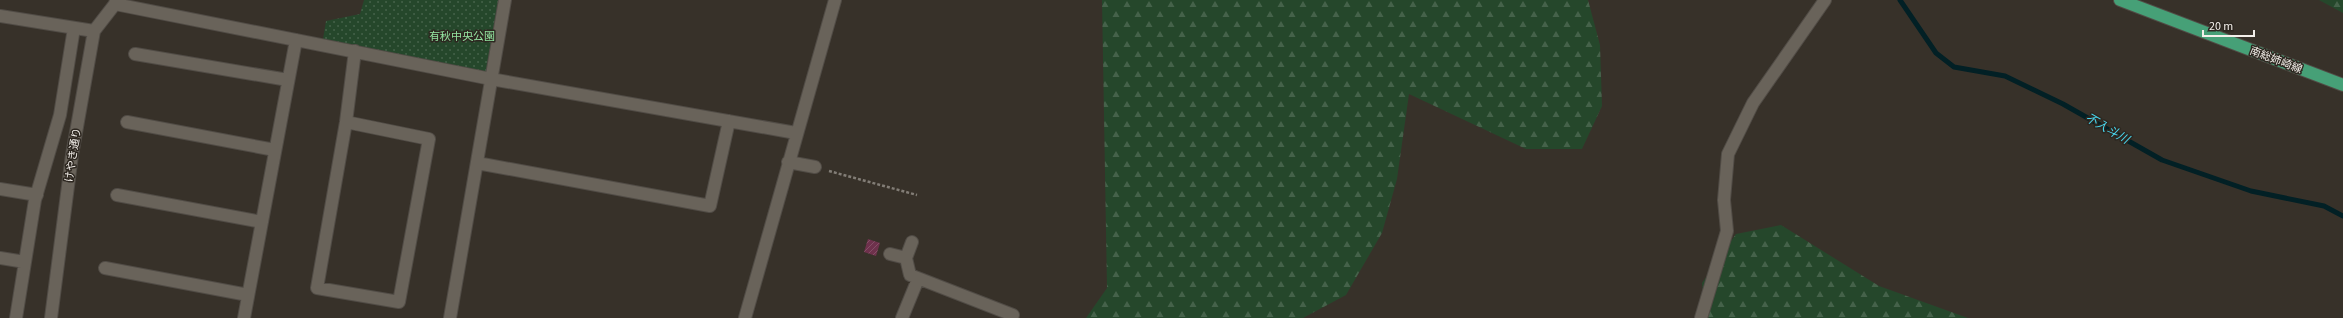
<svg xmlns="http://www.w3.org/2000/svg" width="2343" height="318" font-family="'Source Sans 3','Noto Sans JP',sans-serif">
  <defs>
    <pattern id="forest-firs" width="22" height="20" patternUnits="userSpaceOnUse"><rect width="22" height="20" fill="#25472b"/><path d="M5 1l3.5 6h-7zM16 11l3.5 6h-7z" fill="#45624a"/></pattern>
    <pattern id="park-dots" width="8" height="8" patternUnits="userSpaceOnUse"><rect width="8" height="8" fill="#25472b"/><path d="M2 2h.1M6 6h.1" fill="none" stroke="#45624a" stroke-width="1.8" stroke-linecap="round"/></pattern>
    <pattern id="building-hatch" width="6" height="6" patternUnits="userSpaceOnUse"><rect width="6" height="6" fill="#6e314c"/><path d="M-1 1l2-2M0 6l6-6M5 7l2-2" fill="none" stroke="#834f66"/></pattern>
  </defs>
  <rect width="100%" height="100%" fill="#373129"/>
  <path fill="url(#forest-firs)" d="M1102,0H1588L1600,45L1602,106L1582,149H1526L1409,94L1397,179L1382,233L1346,295L1303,318H1086L1107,288Z
    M2319,0H2343V13Z
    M1781,225L1879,286L1968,318H1706L1702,283L1736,234Z"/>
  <path fill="url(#park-dots)" d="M364,0H505L491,79L322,45L326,21L360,14Z"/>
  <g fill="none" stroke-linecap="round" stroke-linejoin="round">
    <path stroke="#022025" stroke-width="5" d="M1900,0L1936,53L1954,67L2005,76L2063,104L2162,160L2251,191L2324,206L2343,216"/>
  </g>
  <path fill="url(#building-hatch)" d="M868,239L880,243L876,256L864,252Z"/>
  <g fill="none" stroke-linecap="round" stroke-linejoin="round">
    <defs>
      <path id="minor" d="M115,4L491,79L796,133
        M0,16L94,31
        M135,54L288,80
        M127,122L275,150
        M346,122L429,139L399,302L317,288L346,122L355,51
        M788,162L815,167
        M477,163L710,206L729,121
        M0,189L37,195
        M117,195L262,222
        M912,242L906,258L910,275L1013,315L1011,318
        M890,254L906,258
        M0,258L25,262
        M105,268L248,295
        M16,318L35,200L60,115L74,28
        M51,318L72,155L94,31L115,4L116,0
        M244,318L296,40
        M450,318L505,0
        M745,318L835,0
        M902,318L918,279
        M1701,318L1727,231L1724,200L1728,154L1753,103L1825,0"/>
      <path id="major" d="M2120,0L2343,85"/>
    </defs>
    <use href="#minor" stroke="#514c46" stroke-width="14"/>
    <use href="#major" stroke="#514c46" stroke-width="14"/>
    <path stroke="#827d76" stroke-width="2.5" stroke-dasharray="3 2" stroke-linecap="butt" d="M829,171L917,195"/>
    <use href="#minor" stroke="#69635a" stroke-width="12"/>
    <use href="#major" stroke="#46a077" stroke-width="12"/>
  </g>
  <g text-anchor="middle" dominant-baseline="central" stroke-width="3" stroke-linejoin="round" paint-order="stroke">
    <g font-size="11" fill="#94e5a1" stroke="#2d2720">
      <text x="462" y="36">有秋中央公園</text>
    </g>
    <g font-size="11" fill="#f3efea" stroke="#2d2720">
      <text transform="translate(2276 60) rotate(21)">南総姉崎線</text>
      <text transform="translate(73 155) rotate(-81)">けやき通り</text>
    </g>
    <g font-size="12" font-style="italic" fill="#48d6ee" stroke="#2d2720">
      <text transform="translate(2107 129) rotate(30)">不入斗川</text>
    </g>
  </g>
  <path d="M2203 30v6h51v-6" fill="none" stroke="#f3efea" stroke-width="2"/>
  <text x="2209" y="30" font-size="12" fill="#f3efea" stroke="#2d2720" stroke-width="3" paint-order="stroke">20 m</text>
</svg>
